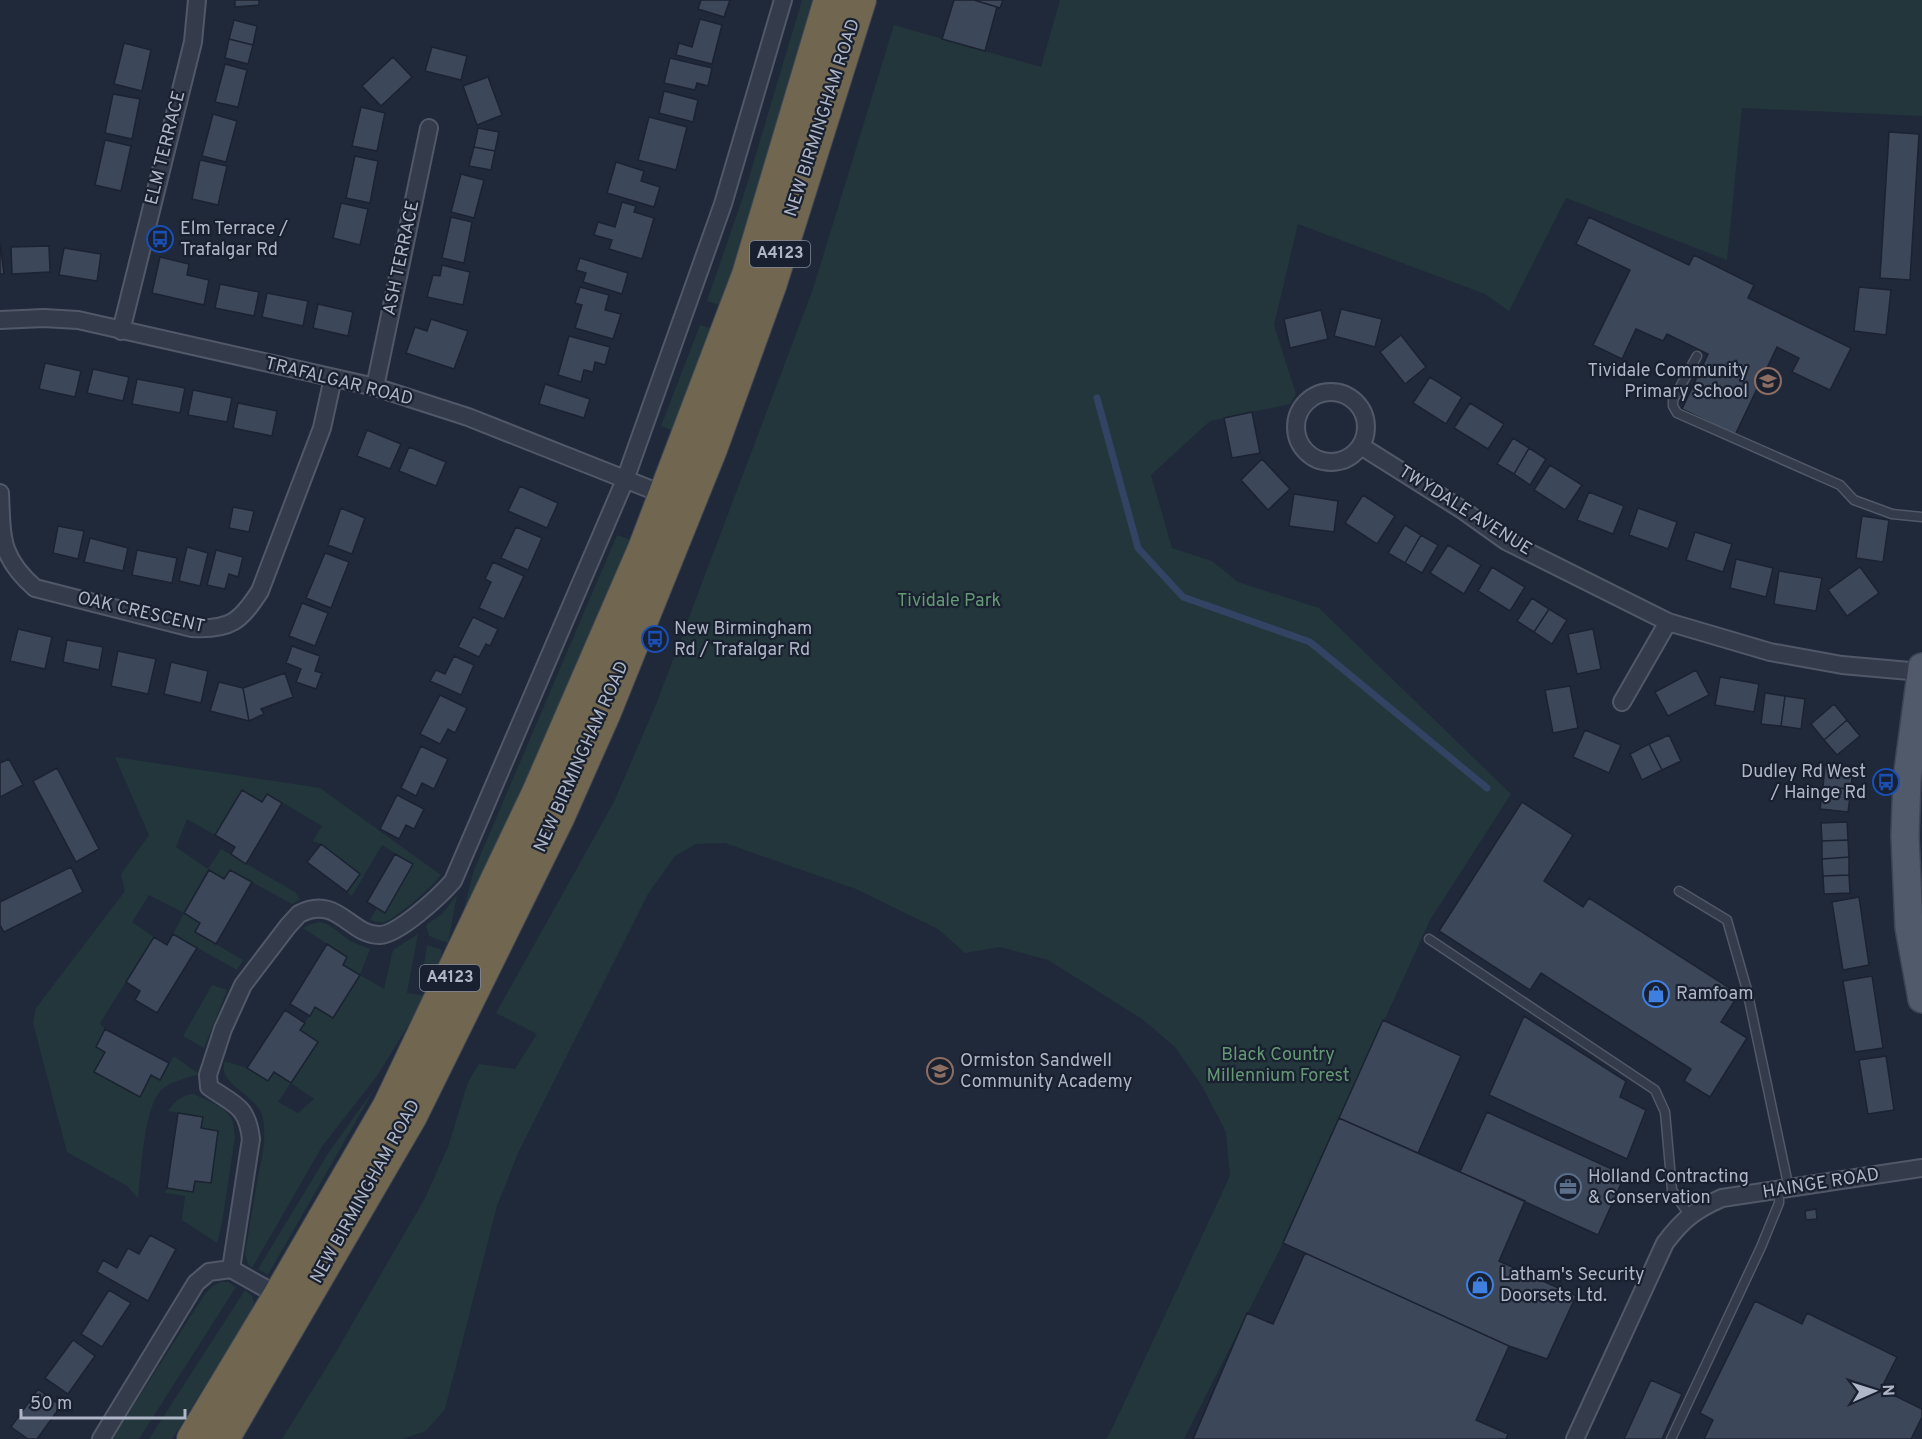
<svg xmlns="http://www.w3.org/2000/svg" width="1922" height="1439" font-family="Overpass,sans-serif">
  <rect width="100%" height="100%" fill="#20293a"/>
  <path fill="#22363b" fill-rule="evenodd" d="M802,0H819L726,307L707,301L745,191Z
    M1060,0H1922V116L1742,108L1727,260L1566,198L1509,311L1485,294L1298,224L1274,325L1296,394L1290,404L1210,421L1151,475L1172,548L1212,561L1238,582L1319,608L1511,794L1430,920L1283,1243L1184,1439H1106L1110,1433L1230,1176L1226,1132L1202,1086L1175,1047L1142,1019L1048,960L1000,947L965,953L938,929L856,889L725,843L696,844L675,856L648,894L519,1151L497,1206L445,1409L426,1431L402,1439H282L336,1352L425,1198L448,1147L468,1082L479,1064L515,1069L537,1034L496,1013L614,802L657,702L813,289L894,25L1041,67Z
    M700,325L716,330L678,433L661,426Z
    M617,535L631,540L456,940L474,870Z
    M115,757L320,788L441,875C433,886 397,918 384,922C380,923 374,921 370,920L377,908L385,912L413,865L382,845L352,896L347,892L360,874L321,844L313,841L322,826L268,794L262,802L242,790L215,835L187,819L176,847L208,869L221,849L295,892L300,899L292,904L230,870L224,879L208,870L184,913L200,923L195,932L243,960L237,970L173,934L184,913L149,895L132,922L154,937L100,1023L105,1029L96,1047L105,1052L94,1072L140,1097L151,1075L160,1080L174,1056L199,1074C187,1078 171,1081 161,1090C144,1108 141,1172 138,1198L127,1186L67,1152L33,1023L36,1008L125,891L121,874L149,835Z
    M457,895L448,943L429,936L426,925L442,914Z
    M320,922L329,925L350,941L370,949L360,975L384,989L393,950L418,934L407,993L426,996L377,1076L323,1145L252,1268L248,1264L245,1254C249,1230 253,1206 257,1182C261,1161 267,1139 263,1118C257,1093 216,1085 225,1061L247,1068L268,1081L274,1072L291,1083L318,1043L300,1030L315,1007L333,1018L359,976L343,965L347,957L303,928L311,924ZM291,1083L314,1099L298,1113L278,1102Z
    M427,945L442,950L439,968L433,981L422,978Z
    M212,985L227,990L204,1048L183,1036Z
    M375,1088L268,1275L258,1269L329,1152Z
    M194,1094C205,1100 225,1106 231,1118C234,1123 234,1131 235,1137L222,1223L217,1243L182,1220L185,1196L165,1193L167,1188L193,1192L195,1181L211,1183L218,1131L201,1128L202,1117L168,1111C175,1101 181,1095 194,1094Z
    M221,1282H228L236,1287L139,1439H112L205,1294L213,1286Z
    M245,1290L252,1296L254,1302L250,1313L172,1439H149Z"/>
  <g fill="none" stroke-linecap="round" stroke-linejoin="round">
    <path stroke="#324363" stroke-width="7" d="M1097,398L1138,548L1183,597L1310,642L1487,788"/>
  </g>
  <path fill="#3c475a" stroke="#1b2231" stroke-width="1.5" d="M235,0H259V5L235,7Z
    M701,0H730L724,17L698,9Z
    M954,0H974L997,7L985,51L942,39Z
    M974,0H1003L1000,8Z
    M700,19L722,25L712,64L676,55L679,43L692,47Z
    M234,20L257,26L253,45L229,39Z
    M229,39L253,45L248,64L225,58Z
    M124,43L151,50L142,91L114,84Z
    M432,47L467,56L461,80L425,71Z
    M393,57L412,77L381,106L362,86Z
    M670,58L712,68L708,86L697,83L695,90L664,83Z
    M225,64L247,70L238,107L215,102Z
    M488,77L502,115L477,125L463,86Z
    M664,91L698,100L693,122L659,113Z
    M113,94L140,99L132,139L105,133Z
    M361,107L385,113L377,151L352,146Z
    M213,114L237,121L226,162L202,156Z
    M649,117L687,127L676,170L638,160Z
    M478,128L499,132L495,151L474,147Z
    M1889,132L1919,134L1910,280L1880,278Z
    M105,140L131,146L121,191L95,185Z
    M474,147L495,151L491,170L469,166Z
    M355,156L378,161L370,203L346,198Z
    M200,160L227,166L218,205L192,199Z
    M616,162L644,171L641,181L660,187L654,207L607,193Z
    M461,174L484,180L474,218L451,212Z
    M622,202L636,206L634,212L654,218L642,259L609,249L612,240L594,235L598,222L615,227Z
    M341,203L368,209L360,245L333,238Z
    M451,217L472,222L464,263L442,258Z
    M1589,217L1689,265L1694,255L1754,285L1748,298L1851,348L1830,390L1792,372L1799,358L1777,347L1735,435L1682,409L1708,354L1667,334L1663,341L1636,329L1622,359L1593,345L1630,270L1576,244Z
    M0,242L4,274H0Z
    M49,246L50,272L12,274L11,247Z
    M64,248L101,254L97,281L59,275Z
    M160,257L189,264L187,275L209,280L204,305L152,293Z
    M580,258L628,273L622,294L583,282L586,273L576,270Z
    M442,265L470,272L463,305L427,297L433,275L440,276Z
    M220,284L259,292L254,316L215,308Z
    M580,287L609,295L605,310L621,314L613,339L575,328L582,305L575,303Z
    M1859,287L1891,290L1886,335L1854,331Z
    M267,293L308,301L303,326L262,317Z
    M318,304L353,312L348,336L313,328Z
    M1341,309L1382,319L1375,347L1334,336Z
    M1321,310L1328,339L1290,348L1284,319Z
    M431,319L468,331L454,369L406,353L415,327L427,331Z
    M1401,335L1426,367L1405,384L1380,352Z
    M569,336L610,347L605,365L595,362L593,372L584,370L581,382L558,375Z
    M45,363L81,371L75,397L39,389Z
    M93,369L129,377L123,401L87,393Z
    M1430,377L1462,397L1446,424L1413,403Z
    M137,379L185,388L180,413L132,404Z
    M545,384L590,399L584,418L539,404Z
    M193,390L232,398L227,422L188,415Z
    M238,403L277,411L272,436L233,428Z
    M1470,403L1504,424L1488,449L1454,428Z
    M1252,412L1260,453L1232,458L1224,418Z
    M367,430L401,444L390,469L357,456Z
    M1513,438L1529,448L1514,474L1497,464Z
    M409,447L446,462L436,486L399,471Z
    M1529,448L1546,459L1530,485L1514,474Z
    M1262,459L1290,489L1268,510L1241,480Z
    M1550,465L1582,485L1565,510L1534,490Z
    M520,486L558,503L547,528L508,511Z
    M1589,492L1624,506L1613,534L1577,520Z
    M1294,494L1338,501L1334,532L1289,526Z
    M1363,495L1395,516L1377,544L1345,523Z
    M233,507L254,511L249,532L229,528Z
    M341,508L365,518L352,554L328,545Z
    M1638,508L1677,522L1668,549L1629,535Z
    M1862,516L1889,520L1883,562L1856,558Z
    M1405,525L1421,535L1405,563L1388,553Z
    M58,526L84,531L78,559L53,553Z
    M516,527L542,538L528,570L501,558Z
    M1695,532L1732,544L1723,572L1686,560Z
    M1421,535L1438,545L1422,573L1405,563Z
    M90,538L128,548L123,571L84,562Z
    M1448,545L1481,565L1464,594L1430,573Z
    M187,547L208,553L200,586L179,581Z
    M137,550L177,558L172,583L132,575Z
    M216,550L243,557L238,577L229,574L225,589L207,585Z
    M325,553L349,562L331,608L306,598Z
    M1736,559L1773,568L1766,597L1730,588Z
    M493,562L524,576L504,619L479,608L491,582L485,579Z
    M1492,567L1525,587L1510,611L1478,591Z
    M1860,567L1879,593L1847,616L1828,590Z
    M1779,571L1822,578L1816,611L1774,604Z
    M1532,598L1549,609L1534,632L1517,621Z
    M302,603L328,613L315,646L289,636Z
    M1549,609L1567,620L1552,644L1534,632Z
    M473,617L498,629L490,646L486,644L479,657L458,647Z
    M18,629L52,637L45,669L10,661Z
    M1593,629L1601,669L1577,674L1568,634Z
    M67,640L103,647L99,670L63,662Z
    M292,646L320,656L315,671L322,673L316,689L296,682L301,669L286,663Z
    M118,651L156,659L148,694L111,686Z
    M454,656L474,665L461,695L430,681L436,670L445,674Z
    M171,662L208,671L201,703L164,694Z
    M1696,670L1709,695L1668,716L1655,692Z
    M285,673L293,697L261,709L264,714L249,721L243,688Z
    M1720,677L1759,684L1754,712L1715,705Z
    M219,682L243,688L249,721L210,711Z
    M1570,686L1578,728L1553,733L1545,690Z
    M1765,693L1785,696L1781,726L1761,724Z
    M440,695L467,708L455,733L448,729L440,744L420,734Z
    M1785,696L1805,699L1801,729L1781,726Z
    M1834,704L1847,720L1824,740L1811,724Z
    M1847,720L1860,736L1837,755L1824,740Z
    M1585,730L1621,745L1609,773L1573,757Z
    M1669,735L1681,761L1662,770L1649,744Z
    M1649,744L1662,770L1642,780L1630,754Z
    M421,746L448,759L434,789L422,783L416,796L401,788Z
    M9,759L23,785L0,797V763Z
    M1825,764L1853,767L1851,789L1823,787Z
    M57,768L99,849L76,862L33,781Z
    M1823,787L1851,789L1848,812L1820,809Z
    M242,790L262,802L267,794L282,803L246,864L231,854L235,847L215,835Z
    M397,795L424,809L414,829L406,825L399,839L380,829Z
    M1522,802L1573,835L1544,881L1583,907L1589,898L1739,994L1721,1022L1747,1038L1710,1097L1684,1081L1691,1069L1541,973L1530,990L1439,931Z
    M1847,822L1848,840L1822,841L1821,823Z
    M1848,840L1849,857L1822,859V841Z
    M321,844L360,874L347,892L307,862Z
    M395,854L413,864L385,913L367,902Z
    M1849,857V875L1823,876L1822,859Z
    M71,867L83,892L4,932L0,925V902Z
    M209,870L224,879L230,870L252,882L216,944L195,932L200,923L184,913Z
    M1849,875L1850,893L1824,894L1823,876Z
    M1859,897L1869,965L1843,970L1832,902Z
    M173,934L197,948L157,1013L135,1000L140,991L126,982L154,937L167,945Z
    M327,944L347,957L343,965L360,975L333,1018L315,1007L310,1016L290,1004Z
    M1872,976L1883,1048L1855,1052L1843,981Z
    M285,1010L305,1023L300,1030L318,1042L291,1083L274,1072L268,1081L247,1068Z
    M1524,1016L1626,1081L1620,1097L1646,1110L1627,1159L1489,1095Z
    M1383,1020L1461,1056L1418,1153L1339,1118Z
    M105,1029L169,1063L160,1080L151,1075L140,1097L94,1072L105,1052L96,1047Z
    M1886,1056L1894,1110L1868,1114L1859,1060Z
    M1487,1112L1625,1175L1598,1235L1460,1172Z
    M178,1113L203,1117L201,1128L218,1131L211,1183L195,1181L193,1192L167,1188Z
    M1339,1118L1525,1201L1499,1261L1576,1296L1547,1359L1509,1346L1283,1243Z
    M1816,1209L1817,1219L1806,1220L1805,1211Z
    M150,1235L176,1249L148,1301L97,1272L103,1260L117,1268L128,1248L139,1254Z
    M1305,1253L1509,1346L1476,1420L1508,1434L1506,1439H1193L1247,1313L1273,1324Z
    M109,1290L131,1303L102,1347L81,1334Z
    M1755,1301L1802,1324L1807,1313L1897,1357L1881,1389L1922,1409V1417L1911,1439H1704L1713,1420L1700,1413Z
    M73,1340L95,1356L68,1394L45,1378Z
    M1651,1380L1682,1394L1662,1439H1624Z
    M38,1389L61,1406L37,1439H28L11,1427Z"/>
  <g fill="none" stroke-linecap="round" stroke-linejoin="round">
    <defs>
      <path id="lane" d="M1697,356L1673,400V406L1677,413L1840,485L1854,500L1892,514L1922,517
        M1679,891L1727,920L1747,990L1789,1189
        M1429,939L1655,1090L1665,1112L1672,1190L1690,1216
        M1671,1439L1761,1247L1779,1203V1190"/>
      <path id="street" d="M0,320L44,318L78,320L375,387L468,417L665,495
        M121,331L193,42L197,0
        M375,387L429,128
        M1296 427a35 35 0 1 1 70 0a35 35 0 1 1-70 0Z
        M1361,446L1464,511L1506,541L1668,622L1770,652L1842,665L1921,672
        M0,493C2,539 0,557 35,588L192,628C230,630 240,622 260,591L322,428L333,378
        M1622,702L1668,622
        M231,1269L251,1139C247,1105 234,1105 209,1087L208,1075L223,1029L243,985L288,926L299,914C338,894 350,936 380,935C399,934 440,896 453,881L625,480L723,204L783,0
        M101,1439L196,1283L209,1272L231,1269L279,1296
        M1575,1439L1665,1243C1683,1219 1695,1210 1722,1198L1922,1168"/>
      <path id="primary" d="M1922,667L1907,779L1905,836L1909,927L1922,999"/>
      <path id="highway" d="M193,1439L279,1296L389,1106L538,793L644,549L748,275L830,0
        M223,1439L411,1116L558,818L605,712L711,449L771,283L860,0"/>
    </defs>
    <use href="#lane" stroke="#515968" stroke-width="11"/>
    <use href="#street" stroke="#515968" stroke-width="20"/>
    <use href="#primary" stroke="#3d4454" stroke-width="30"/>
    <use href="#highway" stroke="#3e4655" stroke-width="34"/>
    <use href="#lane" stroke="#343b4a" stroke-width="8"/>
    <use href="#street" stroke="#343b4a" stroke-width="16"/>
    <use href="#primary" stroke="#515a6b" stroke-width="27"/>
    <use href="#highway" stroke="#716650" stroke-width="32"/>
  </g>
  <defs>
    <symbol id="bus-ring" viewBox="-11 -11 22 22"><circle r="9.5" fill="#19202f" stroke="#1a4fb4" stroke-width="1.5"/><path d="M-5-6H5V4H4V6H2V4H-2V6H-4V4H-5ZM-3.5-4V0h7V-4ZM-3.5 1.2v1.5H-2V1.2ZM2 1.2v1.5H3.5V1.2Z" fill="#1a4fb4"/></symbol>
    <symbol id="school-ring" viewBox="-11 -11 22 22"><circle r="9.5" fill="#19202f" stroke="#8d6e63" stroke-width="1.5"/><path d="M0-5L7-2L0 1L-7-2ZM-4 1L0 2.5L4 1V4Q0 6-4 4Z" fill="#8d6e63"/></symbol>
    <symbol id="shop-ring" viewBox="-11 -11 22 22"><circle r="9.5" fill="#19202f" stroke="#3f7fe0" stroke-width="1.5"/><path d="M-5-2.5h2.3a2.7 3.5 0 0 1 5.4 0H5L5.5 6h-11ZM-1.5-2.5h3a1.5 2.3 0 0 0-3 0Z" fill="#3f7fe0"/></symbol>
    <symbol id="office-ring" viewBox="-11 -11 22 22"><circle r="9.5" fill="#19202f" stroke="#5c6f8a" stroke-width="1.5"/><path d="M-6-3h4V-5.5h4V-3h4V5H-6ZM-1-4.5V-3h2v-1.5ZM-6 0V1H6V0Z" fill="#5c6f8a"/></symbol>
  </defs>
  <g fill-rule="evenodd">
    <use href="#bus-ring" x="145" y="224" width="30" height="30"/>
    <use href="#school-ring" x="1753" y="366" width="30" height="30"/>
    <use href="#bus-ring" x="640" y="624" width="30" height="30"/>
    <use href="#bus-ring" x="1871" y="767" width="30" height="30"/>
    <use href="#shop-ring" x="1641" y="979" width="30" height="30"/>
    <use href="#school-ring" x="925" y="1056" width="30" height="30"/>
    <use href="#office-ring" x="1553" y="1172" width="30" height="30"/>
    <use href="#shop-ring" x="1465" y="1270" width="30" height="30"/>
  </g>
  <g text-anchor="middle" dominant-baseline="central" stroke-width="4.5" stroke-linejoin="round" paint-order="stroke">
    <g fill="#19202f" stroke="#818999" stroke-width="1.5">
      <rect x="750" y="241" width="60" height="26" rx="4.5"/>
      <rect x="420" y="965" width="60" height="26" rx="4.5"/>
    </g>
    <g font-size="16" font-weight="bold" fill="#aeb6c7">
      <text x="780" y="254">A4123</text>
      <text x="450" y="978">A4123</text>
    </g>
    <g font-size="18" fill="#aeb6c7" stroke="#19202f">
      <text transform="translate(823 118) rotate(-72)">NEW BIRMINGHAM ROAD</text>
      <text transform="translate(166 148) rotate(-76)">ELM TERRACE</text>
      <text transform="translate(402 258) rotate(-78)">ASH TERRACE</text>
      <text transform="translate(339 382) rotate(14)">TRAFALGAR ROAD</text>
      <text transform="translate(1465 511) rotate(32)">TWYDALE AVENUE</text>
      <text transform="translate(141 613) rotate(13)">OAK CRESCENT</text>
      <text transform="translate(582 757) rotate(-66)">NEW BIRMINGHAM ROAD</text>
      <text transform="translate(1821 1184) rotate(-9)">HAINGE ROAD</text>
      <text transform="translate(366 1192) rotate(-61)">NEW BIRMINGHAM ROAD</text>
    </g>
    <g font-size="18" fill="#aeb6c7" stroke="#19202f" text-anchor="start">
      <text x="180" y="229">Elm Terrace /<tspan x="180" dy="21">Trafalgar Rd</tspan></text>
      <text x="1748" y="371" text-anchor="end">Tividale Community<tspan x="1748" dy="21">Primary School</tspan></text>
      <text x="674" y="629">New Birmingham<tspan x="674" dy="21">Rd / Trafalgar Rd</tspan></text>
      <text x="1866" y="772" text-anchor="end">Dudley Rd West<tspan x="1866" dy="21">/ Hainge Rd</tspan></text>
      <text x="1676" y="994">Ramfoam</text>
      <text x="960" y="1061">Ormiston Sandwell<tspan x="960" dy="21">Community Academy</tspan></text>
      <text x="1588" y="1177">Holland Contracting<tspan x="1588" dy="21">&amp; Conservation</tspan></text>
      <text x="1500" y="1275">Latham's Security<tspan x="1500" dy="21">Doorsets Ltd.</tspan></text>
    </g>
    <g font-size="18" fill="#649974" stroke="#19202f">
      <text x="949" y="601">Tividale Park</text>
      <text x="1278" y="1055">Black Country<tspan x="1278" dy="21">Millennium Forest</tspan></text>
    </g>
  </g>
  <g transform="translate(1874 1391) rotate(87)" stroke="#19202f" stroke-width="4.5" paint-order="stroke">
  <path d="M0-4.5L10 22L0 15L-10 22Z" fill="#aeb6c7"/>
  <text y="-9" font-size="16" font-weight="bold" text-anchor="middle" fill="#aeb6c7">N</text>
  </g>
  <path d="M21 1409v9h164v-9" fill="none" stroke="#aeb6c7" stroke-width="3"/>
  <text x="30" y="1409" font-size="18" fill="#aeb6c7" stroke="#19202f" stroke-width="4.5" paint-order="stroke">50 m</text>
</svg>
